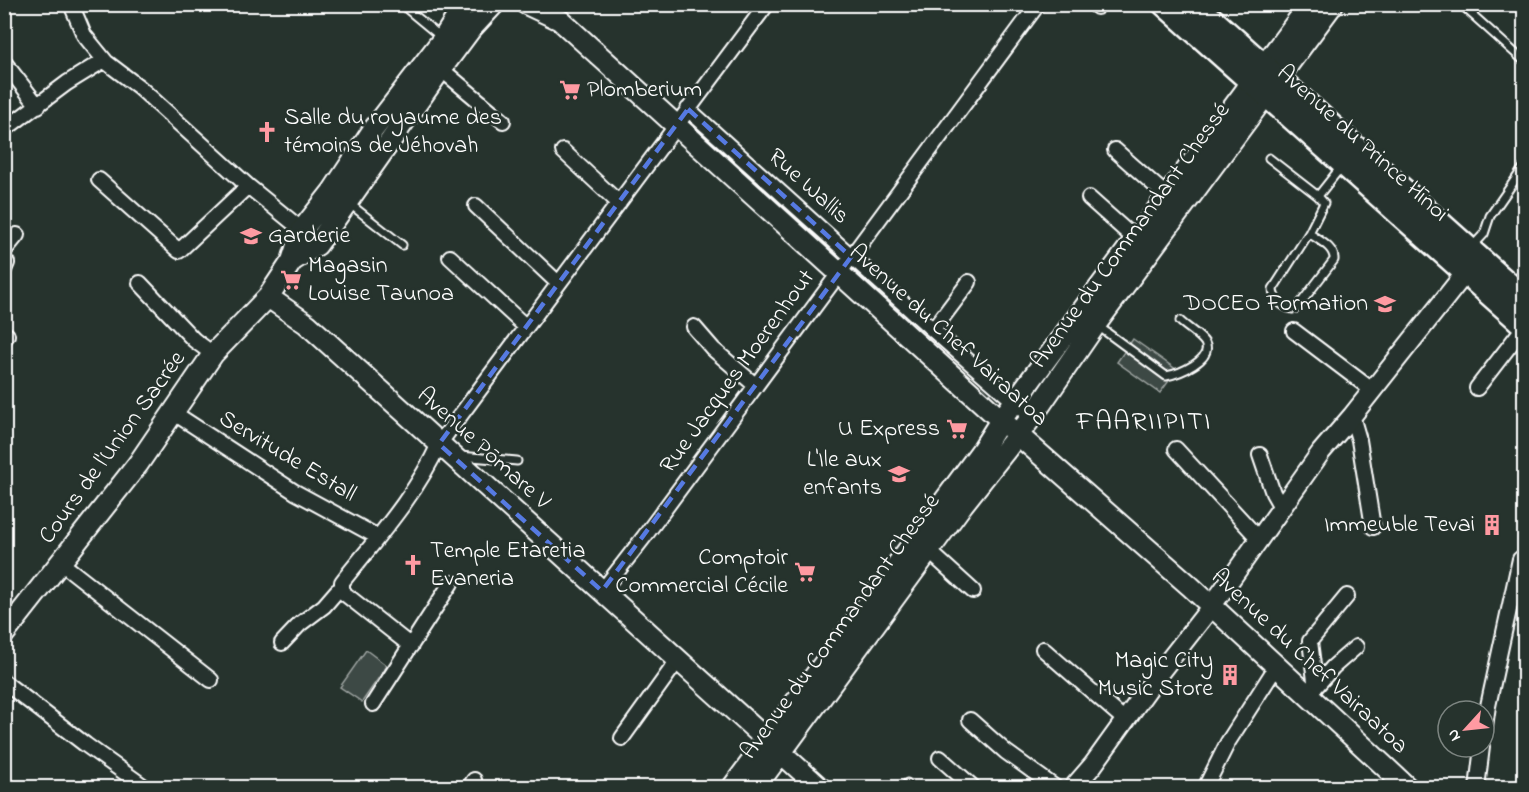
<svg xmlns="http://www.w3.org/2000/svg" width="1529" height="792" font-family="'Indie Flower',sans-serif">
  <rect width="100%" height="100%" fill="#26332d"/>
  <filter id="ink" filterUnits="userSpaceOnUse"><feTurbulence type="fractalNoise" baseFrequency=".0167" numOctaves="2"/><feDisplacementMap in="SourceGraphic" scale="12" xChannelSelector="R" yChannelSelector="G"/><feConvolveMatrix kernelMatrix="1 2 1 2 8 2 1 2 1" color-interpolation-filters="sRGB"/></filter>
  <g filter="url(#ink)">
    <path fill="#3e4944" stroke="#9ea4a2" stroke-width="1.5" d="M1133,339L1177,370L1160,393L1117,362Z
      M366,650L387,666L362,702L340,687Z"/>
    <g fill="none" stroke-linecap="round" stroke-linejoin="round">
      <defs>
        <path id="service" d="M401,4L441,37
          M1463,4L1465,8L1524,61
          M1269,158L1318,196L1324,203L1309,233L1273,289C1273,299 1283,307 1292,309L1297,308L1334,260C1335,247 1318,240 1309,233
          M1318,196L1341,167
          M350,204L402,245
          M1471,248L1484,234L1490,216L1524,167
          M1098,326L1166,376C1178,374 1214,360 1205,343C1200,335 1187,328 1180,321
          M460,456L517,461
          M904,788L907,783"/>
        <path id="minor" d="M71,4L84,35L106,62
          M1094,4L1097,7
          M4,62L38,106
          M441,69L503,121
          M688,109L933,330L1032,417
          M4,130L67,83L101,62H106L139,87L248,186L307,234
          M1115,150L1167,196
          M563,151L619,203
          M99,180L179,251L248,186
          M1089,198L1135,239
          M476,206L558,283
          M4,251L17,235
          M450,257L526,327
          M4,259L7,263L4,270
          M140,283L194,340L213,354
          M694,327L713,349L756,386
          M933,330L969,282
          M1294,331L1372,390
          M4,339L7,335
          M1477,388L1524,327
          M174,413L295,492L378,537
          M1352,416L1359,440L1373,527
          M1176,449L1259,539
          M1260,455L1273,493L1281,507
          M929,551L973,591
          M60,562L211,680
          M602,591L644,537L1038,4
          M282,643L300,624L324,606L337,591L342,589
          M411,646L345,594L342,589V582C377,538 416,495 439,444L767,4
          M1043,649L1126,721
          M4,682L86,745L146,788
          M1313,690L1315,681L1310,641L1347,596
          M1313,690L1333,667L1356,647
          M373,704L451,583
          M970,720L1006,752L1056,788
          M1484,733L1488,706L1520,559
          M622,738L678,660
          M940,758L974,788
          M469,788L474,780
          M1205,788L1228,742L1276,667
          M1477,788L1482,747"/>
        <path id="tertiary" d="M1073,788L1093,765L1160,672L1211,607L1321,452L1352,416L1466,272"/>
        <path id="secondary" d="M526,4L560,20L1001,420L1190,586L1408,788
          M292,261L317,245L441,69L470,30L494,4
          M268,297L307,324L820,788
          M4,634L138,464L213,354L268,297L292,261L302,230L332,192L373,130L443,39L465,4
          M732,788L982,450L1001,420L1310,4
          M755,788L963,504L1032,417L1096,324L1333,4"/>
        <path id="primary" d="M1164,4L1524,325
          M1195,4L1524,298"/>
      </defs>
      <use href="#service" stroke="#fff" stroke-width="11"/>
      <use href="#minor" stroke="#fff" stroke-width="18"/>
      <use href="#tertiary" stroke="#fff" stroke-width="22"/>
      <use href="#secondary" stroke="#fff" stroke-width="24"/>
      <use href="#primary" stroke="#fff" stroke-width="27"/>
      <use href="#service" stroke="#26332d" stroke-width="7"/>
      <use href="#minor" stroke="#26332d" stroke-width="14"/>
      <use href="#tertiary" stroke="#26332d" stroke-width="18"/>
      <use href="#secondary" stroke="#26332d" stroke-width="20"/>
      <use href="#primary" stroke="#26332d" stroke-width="22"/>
    </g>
  </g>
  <path fill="none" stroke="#567ae2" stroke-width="4.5" stroke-dasharray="12 8" stroke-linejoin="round" d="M688,109L851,257L602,591L439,444Z"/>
  <defs>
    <symbol id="supermarket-bare" viewBox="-9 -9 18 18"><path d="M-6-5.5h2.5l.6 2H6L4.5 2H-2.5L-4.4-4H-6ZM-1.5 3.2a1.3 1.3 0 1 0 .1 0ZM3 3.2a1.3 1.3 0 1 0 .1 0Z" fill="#ff9aa2" stroke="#26332d" stroke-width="2.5" paint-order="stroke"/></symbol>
    <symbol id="church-bare" viewBox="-9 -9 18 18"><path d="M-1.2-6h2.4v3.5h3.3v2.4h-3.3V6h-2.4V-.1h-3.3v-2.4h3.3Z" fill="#ff9aa2" stroke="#26332d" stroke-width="2.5" paint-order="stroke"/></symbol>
    <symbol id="school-bare" viewBox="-9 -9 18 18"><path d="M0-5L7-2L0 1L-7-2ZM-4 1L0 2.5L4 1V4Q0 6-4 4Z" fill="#ff9aa2" stroke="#26332d" stroke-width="2.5" paint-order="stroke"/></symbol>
    <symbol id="university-bare" viewBox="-9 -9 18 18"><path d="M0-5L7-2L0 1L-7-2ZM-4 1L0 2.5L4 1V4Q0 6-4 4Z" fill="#ff9aa2" stroke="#26332d" stroke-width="2.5" paint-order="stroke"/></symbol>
    <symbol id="building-bare" viewBox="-9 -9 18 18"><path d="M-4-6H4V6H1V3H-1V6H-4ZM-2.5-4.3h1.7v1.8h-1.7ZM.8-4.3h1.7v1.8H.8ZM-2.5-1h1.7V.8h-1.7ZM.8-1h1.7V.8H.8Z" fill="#ff9aa2" stroke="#26332d" stroke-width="2.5" paint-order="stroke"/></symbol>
  </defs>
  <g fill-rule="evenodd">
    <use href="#supermarket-bare" x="555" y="75" width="30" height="30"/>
    <use href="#church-bare" x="252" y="117" width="30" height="30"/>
    <use href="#school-bare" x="236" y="221" width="30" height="30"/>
    <use href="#supermarket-bare" x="276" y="265" width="30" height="30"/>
    <use href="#university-bare" x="1370" y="289" width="30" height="30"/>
    <use href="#supermarket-bare" x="942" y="414" width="30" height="30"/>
    <use href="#school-bare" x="884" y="459" width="30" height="30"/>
    <use href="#building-bare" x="1477" y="510" width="30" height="30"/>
    <use href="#church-bare" x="398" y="550" width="30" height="30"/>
    <use href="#supermarket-bare" x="790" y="557" width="30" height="30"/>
    <use href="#building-bare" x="1215" y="660" width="30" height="30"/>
  </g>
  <g text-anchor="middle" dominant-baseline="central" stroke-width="5" stroke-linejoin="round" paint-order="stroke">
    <g font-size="24" fill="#fff" stroke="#26332d" text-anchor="end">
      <text x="587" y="90" text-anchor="start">Plomberium</text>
      <text x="284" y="118" text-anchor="start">Salle du royaume des<tspan x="284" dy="28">témoins de Jéhovah</tspan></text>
      <text x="268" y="236" text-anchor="start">Garderie</text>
      <text x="308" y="266" text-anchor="start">Magasin<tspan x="308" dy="28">Louise Taunoa</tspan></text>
      <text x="1368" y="304">DOCEO Formation</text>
      <text x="940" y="429">U Express</text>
      <text x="882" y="460">L'Ile aux<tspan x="882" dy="28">enfants</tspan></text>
      <text x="1475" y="525">Immeuble Tevai</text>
      <text x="430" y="551" text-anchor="start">Temple Etaretia<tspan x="430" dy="28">Evaneria</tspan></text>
      <text x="788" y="558">Comptoir<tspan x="788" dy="28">Commercial Cécile</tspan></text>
      <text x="1213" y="661">Magic City<tspan x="1213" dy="28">Music Store</tspan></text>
    </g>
    <g font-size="24" fill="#fff" stroke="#26332d">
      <text transform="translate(1362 144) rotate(42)">Avenue du Prince Hīnoi</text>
      <text transform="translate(808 187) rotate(42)">Rue Wallis</text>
      <text transform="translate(1131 236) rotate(-54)">Avenue du Commandant Chessé</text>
      <text transform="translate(948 336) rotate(42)">Avenue du Chef Vairaatoa</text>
      <text transform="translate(738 372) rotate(-54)">Rue Jacques Moerenhout</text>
      <text transform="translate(113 448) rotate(-54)">Cours de l'Union Sacrée</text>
      <text transform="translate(483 449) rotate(42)">Avenue Pōmare V</text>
      <text transform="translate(287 457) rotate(31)">Servitude Estall</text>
      <text transform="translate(841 627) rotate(-54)">Avenue du Commandant Chessé</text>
      <text transform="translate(1309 662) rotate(43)">Avenue du Chef Vairaatoa</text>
    </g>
    <g font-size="27" letter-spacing="1.5" fill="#fff" stroke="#26332d">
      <text x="1144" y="422">FAARIIPITI</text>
    </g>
  </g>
  <rect width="1529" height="792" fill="none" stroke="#26332d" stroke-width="24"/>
  <rect x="12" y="12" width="1505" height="768" fill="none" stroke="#fff" stroke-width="2" filter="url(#ink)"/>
  <g transform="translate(1466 729) rotate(243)"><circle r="28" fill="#26332d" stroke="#7d8581" stroke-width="1.5"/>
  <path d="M0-4.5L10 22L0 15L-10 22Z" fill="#ff9aa2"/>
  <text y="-9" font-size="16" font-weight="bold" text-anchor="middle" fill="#ffffff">N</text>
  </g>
</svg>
